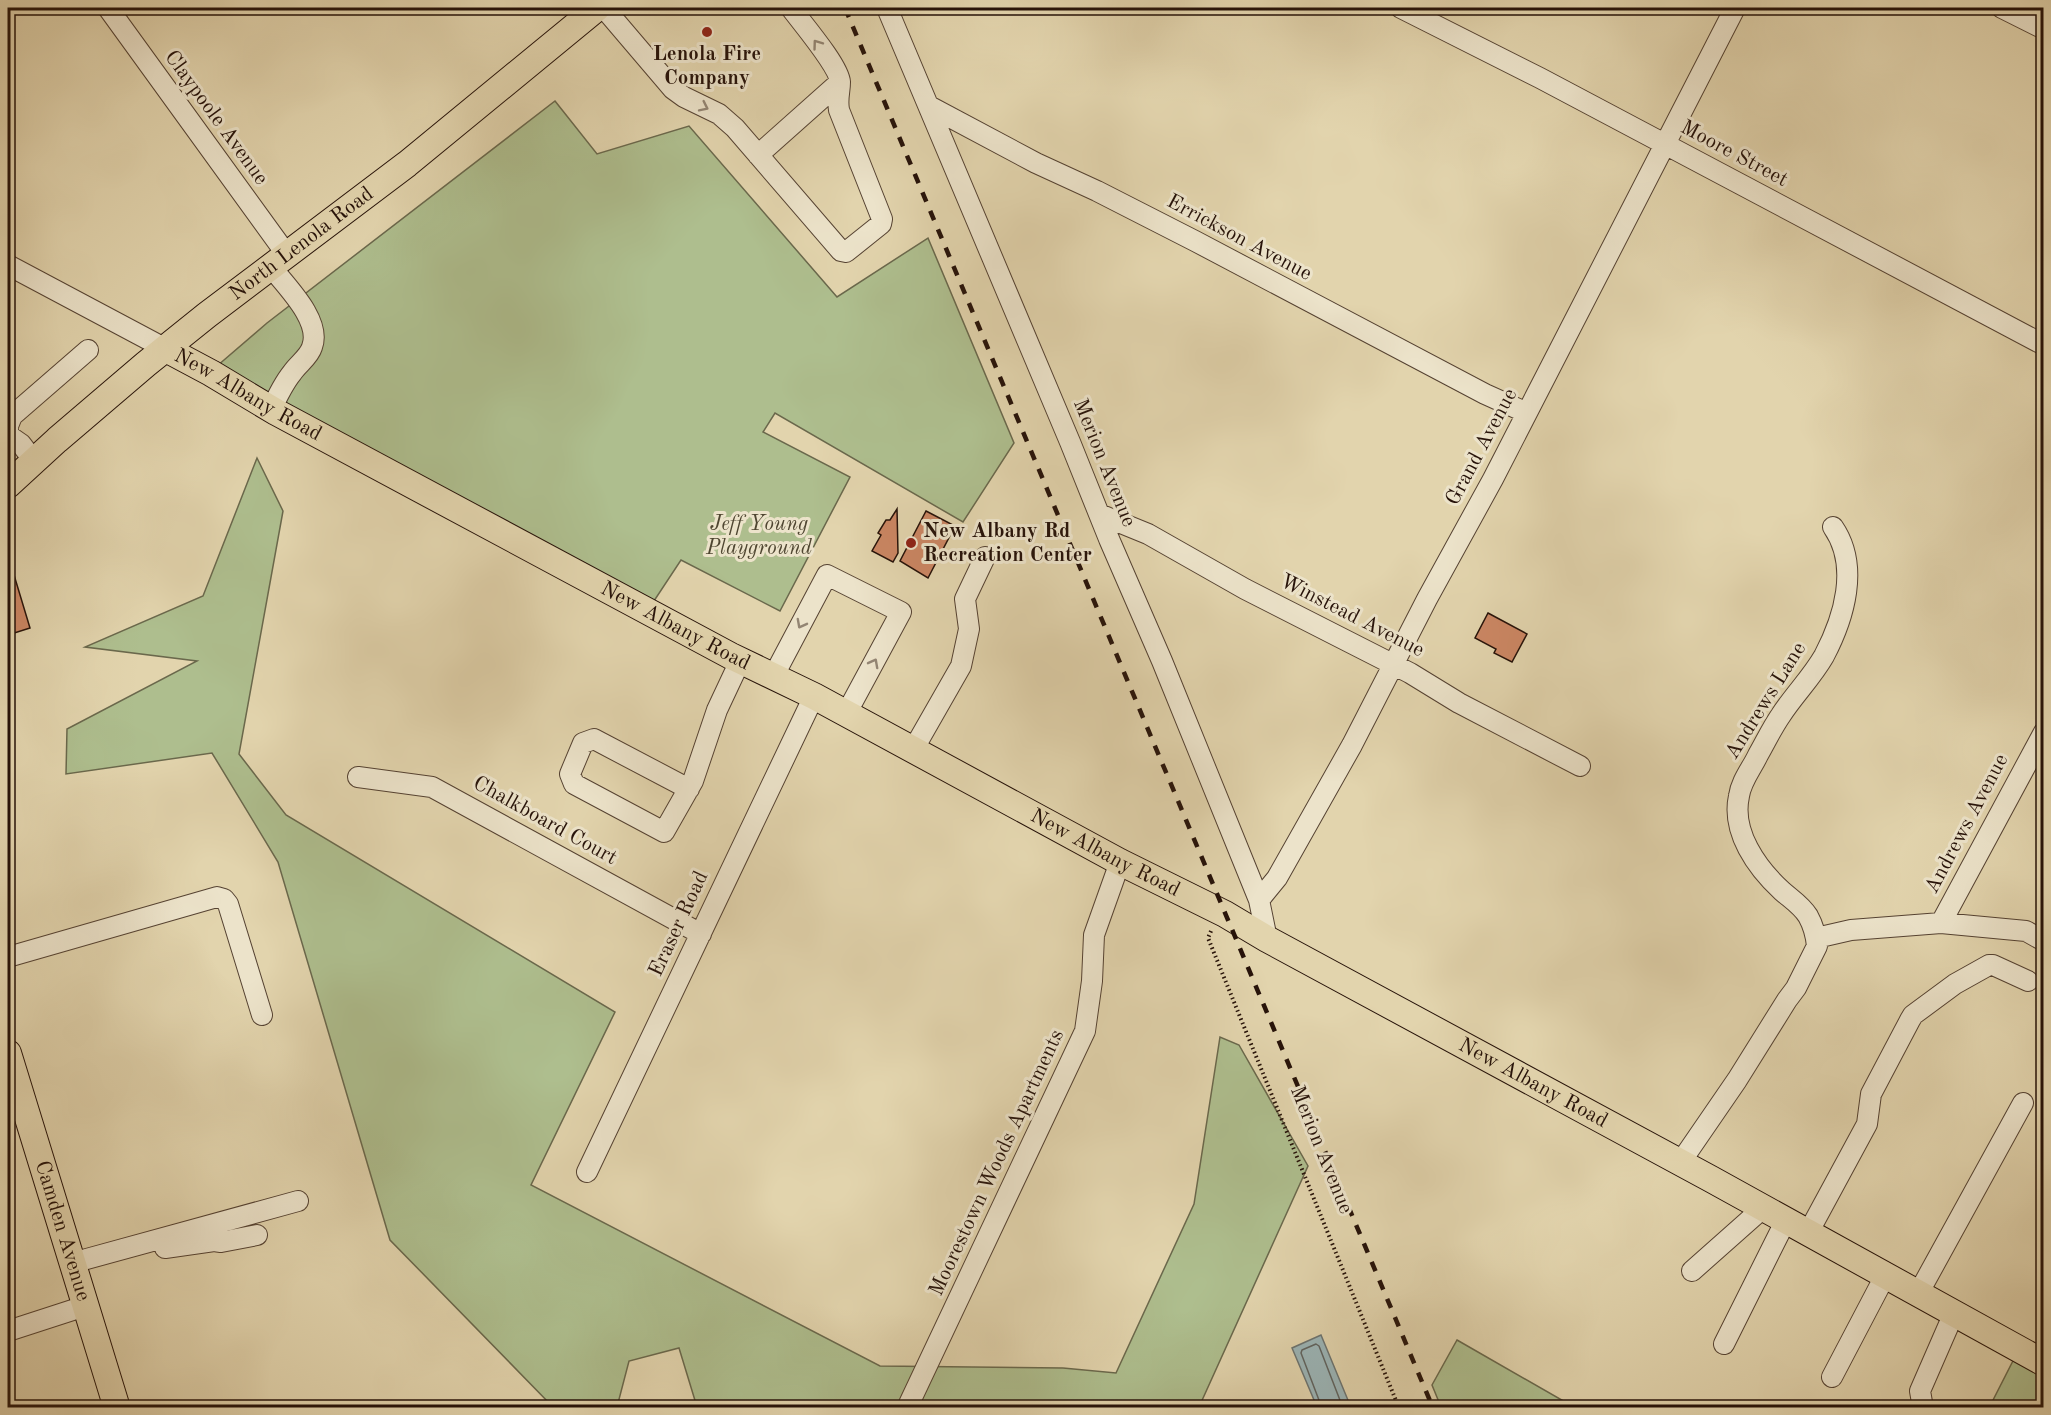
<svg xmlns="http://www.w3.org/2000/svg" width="2051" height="1415" font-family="'Old Standard TT',serif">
  <rect width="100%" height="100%" fill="#e2d4ad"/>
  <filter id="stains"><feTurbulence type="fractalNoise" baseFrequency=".00333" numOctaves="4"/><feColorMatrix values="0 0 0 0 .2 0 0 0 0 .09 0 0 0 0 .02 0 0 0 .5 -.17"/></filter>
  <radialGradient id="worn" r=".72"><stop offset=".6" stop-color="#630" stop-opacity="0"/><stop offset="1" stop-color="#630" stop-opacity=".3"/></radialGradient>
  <path fill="#aebe8e" stroke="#6a684c" stroke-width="1.5" d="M555,101L597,154L689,126L837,297L928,238L1014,443L963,522L775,413L763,432L850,477L780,611L681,560L650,607L210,372L267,323Z
    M257,458L283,511L239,754L286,815L615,1012L531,1185L880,1366L1063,1368L1116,1373L1194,1204L1220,1037L1239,1045L1308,1166L1199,1407H697L679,1348L629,1361L617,1407H553L390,1240L278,862L212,753L66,774L67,729L197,661L85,647L203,596Z
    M1457,1340L1574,1407H1441L1432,1385Z
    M2018,1351L2043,1365V1407L1989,1408Z"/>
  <path fill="#9bb5b7" stroke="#6c7471" stroke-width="1.5" d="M1321,1335L1350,1405L1344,1407H1317L1292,1348Z"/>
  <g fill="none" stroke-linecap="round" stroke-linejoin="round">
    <path stroke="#606460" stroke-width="1.5" d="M1322,1408L1301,1353L1302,1350L1316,1344L1319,1346L1343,1408"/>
  </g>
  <path fill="#cc8764" stroke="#261209" stroke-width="1.5" d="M897,509L898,553L893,562L872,551L881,535L878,533L886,520H890Z
    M926,511L955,526L928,578L900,561Z
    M8,565H11L30,628L8,635Z
    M1488,613L1527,634L1512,662L1494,653L1496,649L1475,638Z"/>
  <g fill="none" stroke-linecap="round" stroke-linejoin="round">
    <defs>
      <path id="minor" d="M108,8L287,255
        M604,8L673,89L684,97L719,114L735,128L841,251L846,252L881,224L882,219L839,110C837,98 840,92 840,82C839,66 802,23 791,8
        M887,8L1070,442L1109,539L1162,661L1259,900L1267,939
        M1401,8L1540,78L2044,345
        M2002,8L2044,29
        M929,106L1036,163L1097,191L1195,241L1485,394L1527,413
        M758,155L840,82
        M8,265L166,349
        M271,410C277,397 283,384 292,373C298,364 309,357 312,347C322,321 287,287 271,267
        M8,435V426L12,416L88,350
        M8,435L21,444L34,461
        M1099,514L1148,534L1245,589L1410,673L1459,703L1580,766
        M773,677L827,575L901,612L846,714
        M913,750L961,666L969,629L965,599L985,557
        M358,777L432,787L701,934
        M689,789L594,739L583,743L570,774L574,784L664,832L693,781L717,710L740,661
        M1259,900L1277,878L1352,745L1427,599L1493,479L1735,8
        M1941,923L2026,931L2044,941
        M1816,938L1851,930L1941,923L2044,732
        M8,957L217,897L224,899L228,904L262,1015
        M1680,1163L1737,1080L1787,1000L1796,988L1817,946C1816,936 1813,925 1808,916C1801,905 1791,899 1782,891C1757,868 1731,832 1739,796C1741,781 1752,768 1758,755C1766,741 1772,728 1781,715C1794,695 1812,677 1824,656C1844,618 1860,566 1833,527
        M587,1172L814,696
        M1808,1233L1867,1124L1871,1094L1910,1020L1913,1015L1955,984L1989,965H1993L2028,981
        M165,1248L214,1241L221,1242L257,1235
        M72,1263L298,1201
        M1692,1271L1763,1208
        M1918,1294L2023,1103
        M8,1331L85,1306
        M1724,1344L1786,1220
        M1832,1377L1885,1276
        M907,1408L1085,1031L1092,981L1094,935L1120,862
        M1923,1408L1920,1391L1954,1313"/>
      <g id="major">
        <path id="s1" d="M166,349L211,373L276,412L731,656L814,696L1120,862L1225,914L1267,939L1711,1179L2044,1363"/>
        <path id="s2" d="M8,485L57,440L146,364L207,315L407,164L597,8"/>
        <path id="s3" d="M8,1053L117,1408"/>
      </g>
    </defs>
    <use href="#minor" stroke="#554232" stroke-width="22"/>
    <use href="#major" stroke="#261209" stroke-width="28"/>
    <path stroke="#261209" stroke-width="4" stroke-dasharray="1.5 3" stroke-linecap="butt" d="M1211,931L1208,938L1399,1408"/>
    <use href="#minor" stroke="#ece3ca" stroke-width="20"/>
    <use href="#major" stroke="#e2d4ad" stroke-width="26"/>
    <path stroke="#261209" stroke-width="4.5" stroke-dasharray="10 10" stroke-linecap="butt" d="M845,8L1433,1408"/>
  </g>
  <defs><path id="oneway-chevron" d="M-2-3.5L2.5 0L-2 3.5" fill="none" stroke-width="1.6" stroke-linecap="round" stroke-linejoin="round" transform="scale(1.5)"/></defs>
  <g stroke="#938573">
    <use href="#oneway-chevron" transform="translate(817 44) rotate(-126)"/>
    <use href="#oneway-chevron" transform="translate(704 107) rotate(26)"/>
    <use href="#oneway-chevron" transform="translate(801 624) rotate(118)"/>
    <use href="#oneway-chevron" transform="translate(874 663) rotate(-62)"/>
  </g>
  <g fill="#8f2418" stroke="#ece3ca" stroke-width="2">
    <circle cx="707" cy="32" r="6"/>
    <circle cx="911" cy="543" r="6"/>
  </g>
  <g text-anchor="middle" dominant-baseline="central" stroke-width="6" stroke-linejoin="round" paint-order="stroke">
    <g font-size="21" font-weight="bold" fill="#261209" stroke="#ece3ca">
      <text x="707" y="54">Lenola Fire<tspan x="707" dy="24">Company</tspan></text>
      <text x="923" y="531" text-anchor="start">New Albany Rd<tspan x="923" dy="24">Recreation Center</tspan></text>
    </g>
    <g font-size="21" fill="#261209" stroke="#ece3ca">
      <text transform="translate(216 118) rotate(54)">Claypoole Avenue</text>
      <text transform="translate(1734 154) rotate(28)">Moore Street</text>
      <text transform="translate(1239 238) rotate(28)">Errickson Avenue</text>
      <text stroke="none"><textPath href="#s2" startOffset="380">North Lenola Road</textPath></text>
      <text stroke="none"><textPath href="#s1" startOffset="94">New Albany Road</textPath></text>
      <text transform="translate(1482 447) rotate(-62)">Grand Avenue</text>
      <text transform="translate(1104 463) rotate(68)">Merion Avenue</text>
      <text transform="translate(1352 616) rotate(27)">Winstead Avenue</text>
      <text stroke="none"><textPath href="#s1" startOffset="580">New Albany Road</textPath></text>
      <text transform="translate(1766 701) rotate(-58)">Andrews Lane</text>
      <text transform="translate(545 821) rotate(29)">Chalkboard Court</text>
      <text transform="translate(1967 824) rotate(-62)">Andrews Avenue</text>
      <text stroke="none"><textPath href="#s1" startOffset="1066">New Albany Road</textPath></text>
      <text transform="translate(679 924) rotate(-65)">Eraser Road</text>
      <text stroke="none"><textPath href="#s1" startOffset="1552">New Albany Road</textPath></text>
      <text transform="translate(1321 1150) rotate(68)">Merion Avenue</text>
      <text transform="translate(997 1163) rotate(-65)">Moorestown Woods Apartments</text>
      <text stroke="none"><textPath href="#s3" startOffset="186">Camden Avenue</textPath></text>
    </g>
    <g font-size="21" font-style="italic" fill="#4f4631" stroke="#ece3ca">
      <text x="759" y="524">Jeff Young<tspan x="759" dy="24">Playground</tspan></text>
    </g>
  </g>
  <rect width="2051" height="1415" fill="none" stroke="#e2d4ad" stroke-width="30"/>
  <rect x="9" y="9" width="2033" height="1397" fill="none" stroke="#261209" stroke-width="3"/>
  <rect x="15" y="15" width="2021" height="1385" fill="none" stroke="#261209" stroke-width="1.5"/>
  <rect width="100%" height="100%" filter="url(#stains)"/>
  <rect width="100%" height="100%" fill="url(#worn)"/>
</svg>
